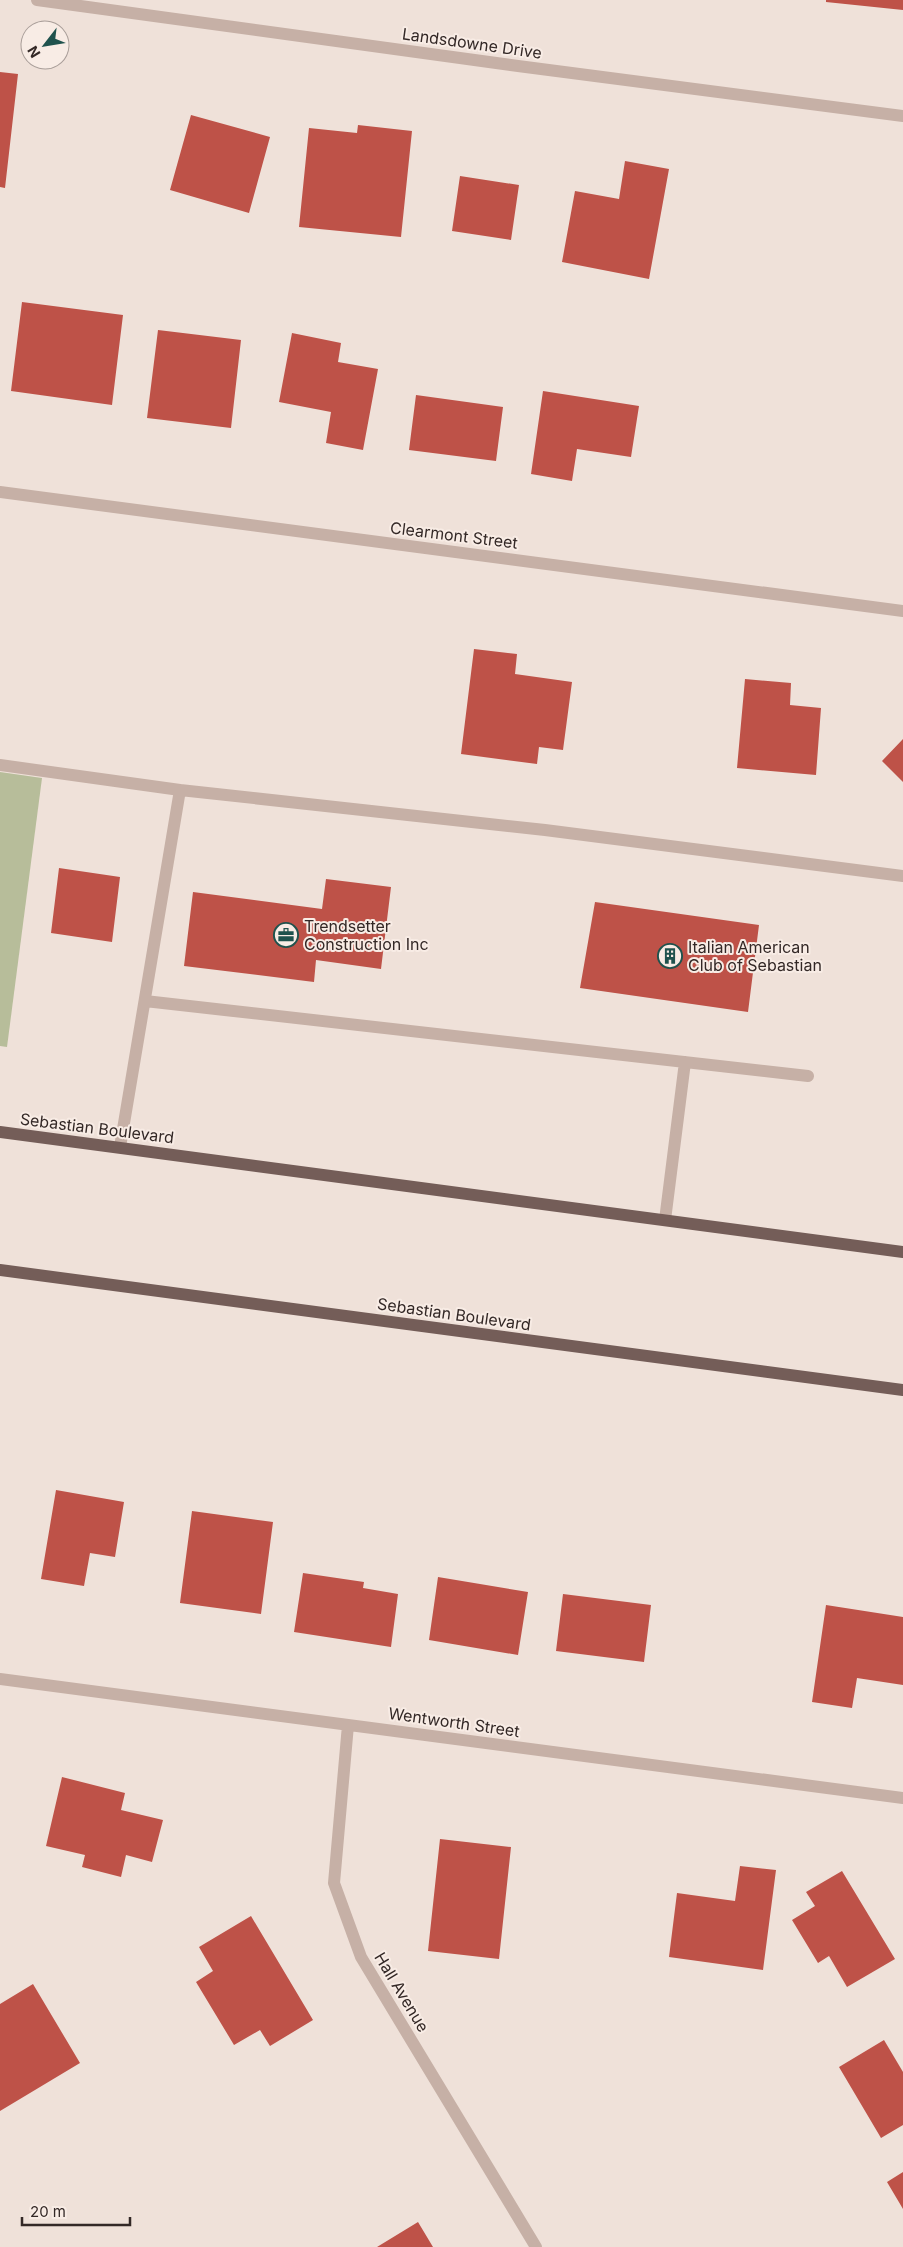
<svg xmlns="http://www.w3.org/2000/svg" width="903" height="2247" font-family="Inter,sans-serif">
  <rect width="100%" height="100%" fill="#efe1d9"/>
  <path fill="#b7bd9a" d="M0,772L42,778L7,1047L0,1046Z"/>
  <path fill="#be5248" d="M826,0H903V10L826,2Z
    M0,72L18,74L5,188L0,187Z
    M191,115L270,137L249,213L170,190Z
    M358,125L412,131L401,237L299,227L309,128L357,133Z
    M625,161L669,169L649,279L562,262L575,191L619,199Z
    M460,176L519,185L511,240L452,231Z
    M22,302L123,315L112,405L11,391Z
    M158,330L241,340L231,428L147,418Z
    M292,333L341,343L338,362L378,369L363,450L326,443L331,412L279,402Z
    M543,391L639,406L631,457L577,449L572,481L531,474Z
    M416,395L503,407L496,461L409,450Z
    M474,649L517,654L515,674L572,682L563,750L539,747L537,764L461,754Z
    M745,679L791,683L790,705L821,708L816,775L737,768Z
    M903,739V782L882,761Z
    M59,868L120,877L112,942L51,933Z
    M326,879L391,887L381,969L316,960L314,982L184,966L193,892L322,909Z
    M595,902L759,925L748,1012L580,988Z
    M56,1490L124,1502L115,1557L90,1553L84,1586L41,1579Z
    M192,1511L273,1522L261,1614L180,1603Z
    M303,1573L364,1582L363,1588L398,1594L391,1647L294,1632Z
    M438,1577L528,1592L518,1655L429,1640Z
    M563,1594L651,1605L644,1662L556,1651Z
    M826,1605L903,1617V1685L857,1678L852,1708L812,1702Z
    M62,1777L125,1793L121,1810L163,1820L152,1862L126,1855L121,1877L82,1867L85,1855L46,1846Z
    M440,1839L511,1847L499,1959L428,1951Z
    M740,1866L776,1870L763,1970L669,1957L677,1893L735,1901Z
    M842,1871L895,1959L847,1987L829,1956L818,1963L792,1920L815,1906L806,1892Z
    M251,1916L313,2020L270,2046L260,2030L234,2045L196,1982L213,1971L199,1947Z
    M33,1984L80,2063L0,2111V2004Z
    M884,2040L903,2072V2125L881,2138L839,2067Z
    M903,2172V2209L887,2182Z
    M418,2222L433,2247H377Z"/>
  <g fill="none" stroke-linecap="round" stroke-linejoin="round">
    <path stroke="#c6b0a6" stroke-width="12" d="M37,0L518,66L903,116
      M0,492L903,611
      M0,765L180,790L545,830L903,876
      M145,1001L808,1076
      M120,1147L180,790
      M665,1220L685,1062
      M0,1679L903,1798
      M348,1725L334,1883L361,1957L536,2247"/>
    <path stroke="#745d58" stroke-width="12" d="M0,1132L903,1252
      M0,1270L903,1390"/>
  </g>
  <defs>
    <symbol id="office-ring" viewBox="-11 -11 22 22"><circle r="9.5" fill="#f8ece5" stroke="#1f524d" stroke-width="1.5"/><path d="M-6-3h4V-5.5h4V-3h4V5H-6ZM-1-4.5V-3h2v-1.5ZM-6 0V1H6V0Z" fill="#1f524d"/></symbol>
    <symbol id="building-ring" viewBox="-11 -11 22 22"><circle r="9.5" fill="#f8ece5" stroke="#1f524d" stroke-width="1.5"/><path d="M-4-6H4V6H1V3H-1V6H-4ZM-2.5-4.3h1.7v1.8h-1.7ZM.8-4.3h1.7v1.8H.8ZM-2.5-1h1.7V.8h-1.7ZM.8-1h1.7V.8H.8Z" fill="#1f524d"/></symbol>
  </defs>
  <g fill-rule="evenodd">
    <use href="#office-ring" x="272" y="921" width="28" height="28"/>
    <use href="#building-ring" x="656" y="942" width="28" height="28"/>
  </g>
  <g text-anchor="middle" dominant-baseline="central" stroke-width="4" stroke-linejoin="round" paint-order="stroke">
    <g font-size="16" fill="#332826" stroke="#f8ece5">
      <text transform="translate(472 43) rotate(8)">Landsdowne Drive</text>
      <text transform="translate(454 535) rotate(7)">Clearmont Street</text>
      <text transform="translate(97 1128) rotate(7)">Sebastian Boulevard</text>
      <text transform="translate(454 1314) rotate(8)">Sebastian Boulevard</text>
      <text transform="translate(454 1722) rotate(8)">Wentworth Street</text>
      <text transform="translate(402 1992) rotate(59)">Hall Avenue</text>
    </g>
    <g font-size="16" fill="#332826" stroke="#f8ece5" text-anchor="start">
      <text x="304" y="926">Trendsetter<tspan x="304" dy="18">Construction Inc</tspan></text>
      <text x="688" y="947">Italian American<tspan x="688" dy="18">Club of Sebastian</tspan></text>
    </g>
  </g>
  <g transform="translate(45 45) rotate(239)"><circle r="24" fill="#f8ece5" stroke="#a99e99"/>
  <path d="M0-4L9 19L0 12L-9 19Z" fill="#1f524d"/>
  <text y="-8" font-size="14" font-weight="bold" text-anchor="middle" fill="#332826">N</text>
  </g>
  <path d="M22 2217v8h108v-8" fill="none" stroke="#332826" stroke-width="2.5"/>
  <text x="30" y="2217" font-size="15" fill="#332826" stroke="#f8ece5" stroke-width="4" paint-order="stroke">20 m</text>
</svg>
